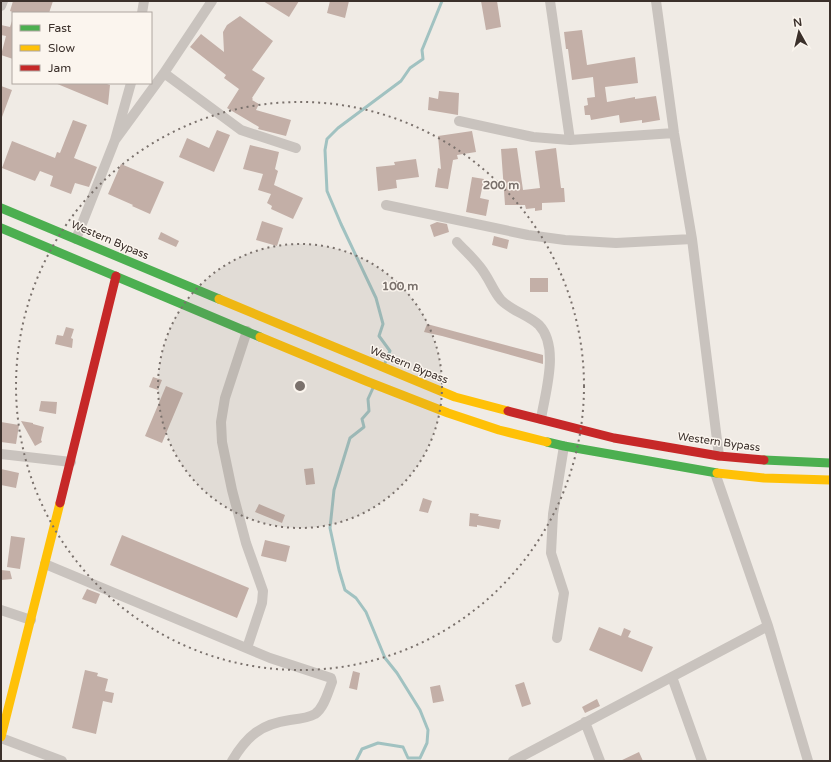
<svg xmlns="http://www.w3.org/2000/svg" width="831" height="762" font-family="'Varela Round',sans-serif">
  <rect width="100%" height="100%" fill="#f0ebe5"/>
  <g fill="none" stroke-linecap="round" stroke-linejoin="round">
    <path stroke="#a1c2c1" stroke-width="3" d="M385,363L390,351L379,336L383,324L376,298L341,224L327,191L325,150L327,139L338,128L401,81L410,68L423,59L422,50L442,1
      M356,761L362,749L378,743L403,747L408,758H420L427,743L428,730L420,710L397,673L385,658L366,612L356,598L345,590L339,570L330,528L334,490L350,438L364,427L362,419L369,411L368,399L373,388"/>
  </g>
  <path fill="#c3afa7" d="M13,1H53L49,13H15L10,11Z
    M263,1H299L289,17Z
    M330,1H349L345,18L327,13Z
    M481,1H497L501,27L486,30Z
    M240,16L273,41L252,70L265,78L252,98L253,99L252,100L259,104L256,110L291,120L286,136L258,129L259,127L227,108L239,89L224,78L226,75L190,47L201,34L224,52L223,32L227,25Z
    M12,21H13V59L1,55L6,36L1,35V25L10,27Z
    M582,30L587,65L635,57L638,83L605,87L607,102L635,97V99L656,96L660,120L642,123V120L620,123L619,115L591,120L590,115H585L584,106L588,105L587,98L595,97L593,77L572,80L568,49H566L564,32Z
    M55,83H104L110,85L108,105Z
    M1,86L12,90L2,117L1,116Z
    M439,91L459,93L458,115L428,110L429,97L438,99Z
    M73,120L87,125L74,158L97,167L89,187L75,183L71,194L50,186L53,176L40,171L35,181L2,168L12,141L55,158L57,152L60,153Z
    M217,130L230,135L214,172L179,157L187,138L209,148Z
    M472,131L476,152L457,155L458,159L453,160L448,189L435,187L438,168L441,169L438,136Z
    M250,145L279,152L275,169L278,171L274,185L303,198L293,219L271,209L272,206L267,203L271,194L258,190L263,174L243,169Z
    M517,148L523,190L540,188L535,151L556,148L561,188H564L565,202L542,203V210L535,211V208L526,209L525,205H505L501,149Z
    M416,159L419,177L396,180L397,188L378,191L376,167L395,165L394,162Z
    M121,164L164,182L150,214L132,206L133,205L108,194Z
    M472,177L484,179L480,198L489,200L486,216L466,212Z
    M262,221L283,228L277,246L256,240Z
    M437,222L447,224L449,232L434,237L430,225Z
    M161,232L179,241L176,247L158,239Z
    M494,236L509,240L507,249L492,245Z
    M530,278H548V292H530Z
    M427,324L543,355V364L442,336L424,332Z
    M66,327L74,329L71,338L73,339L72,348L55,344L57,335L63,336Z
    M153,377L162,380L158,390L149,387Z
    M166,386L183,393L162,443L145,436Z
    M41,401L57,402L56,414L39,411Z
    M21,421L33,423V424L44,427L41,440L42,442L35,446Z
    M1,422L19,425L16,444L1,442Z
    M313,468L315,484L306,485L304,469Z
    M1,469L19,473L16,488L1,485Z
    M423,498L432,501L428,513L419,511Z
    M259,504L285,515L282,523L255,512Z
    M470,513L479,514L478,516L501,520L499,529L477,525V527L469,526Z
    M122,535L249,588L237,618L110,565Z
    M11,536L25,538L20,569L7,567Z
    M265,540L290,546L286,562L261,556Z
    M1,570L10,571L12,579L1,580Z
    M87,589L100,594L96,604L82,599Z
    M599,627L621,636L624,628L631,631L628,637L653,647L642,672L589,650Z
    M85,670L98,673L97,676L108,679L105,691L114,693L112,703L103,701L96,734L72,728Z
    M353,671L360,673L357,690L349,688Z
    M524,682L531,704L522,707L515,685Z
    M440,685L444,701L433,703L430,687Z
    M597,699L600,706L585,713L582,707Z
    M639,752L643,761H620Z"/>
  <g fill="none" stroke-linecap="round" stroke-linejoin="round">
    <path stroke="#c9c3be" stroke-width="10" d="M550,1L570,140
      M656,1L674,133L692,239L719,456
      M1,6L3,1
      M142,13L144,1
      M164,73L241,130L296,148
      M131,83L115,140L164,73L212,1
      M459,121L533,137L570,140L674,133
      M386,205L528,235L565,240L616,243L692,239
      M76,239L115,140
      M457,242C466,252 478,262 485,274C491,283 494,292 501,300C512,311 528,315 539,325C560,347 545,393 541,419
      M247,331L225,398L221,422L222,442L232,490L246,543L263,591L262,603L247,648
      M1,454L71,462
      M715,473L768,626L808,761
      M45,564L270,658L331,678L332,682C328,692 324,708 315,714C308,718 298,719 290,720C261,724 247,736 232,761
      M1,610L31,620
      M557,638L564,593L551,553L553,514L564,446
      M672,677L702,761
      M585,722L600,761
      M1,738L62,761
      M513,761L768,626"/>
    <path stroke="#4caf50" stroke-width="9" d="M1,208L219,299
      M1,228L260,337
      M547,442L564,446L717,473
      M764,460L830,463"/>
    <path stroke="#ffc107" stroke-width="9" d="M219,299L455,397L508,411
      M260,337L366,381L448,413L499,430L547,442
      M717,473L764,478L830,480
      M1,737L60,503"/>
    <path stroke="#c62828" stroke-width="9" d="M508,411L614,438L719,456L764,460
      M60,503L116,276"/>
  </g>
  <circle cx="300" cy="386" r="142" fill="#7a716c" fill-opacity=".12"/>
  <g fill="none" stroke="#7a716c" stroke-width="2" stroke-dasharray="2 4">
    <circle cx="300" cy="386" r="142"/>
    <circle cx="300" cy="386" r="284"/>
  </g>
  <g text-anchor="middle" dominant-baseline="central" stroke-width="3" stroke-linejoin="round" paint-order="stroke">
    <g font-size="11" fill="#3b302b" stroke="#fbf5ee">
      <text transform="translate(110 240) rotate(23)">Western Bypass</text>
      <text transform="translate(409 365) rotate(22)">Western Bypass</text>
      <text transform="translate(719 442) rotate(8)">Western Bypass</text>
    </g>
  </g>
  <circle cx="300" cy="386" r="6" fill="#7a716c" stroke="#fbf5ee" stroke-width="2"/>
  <g font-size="12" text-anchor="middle" font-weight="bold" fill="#7a716c" stroke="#fbf5ee" stroke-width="3" stroke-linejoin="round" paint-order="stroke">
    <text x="501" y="189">200 m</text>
    <text x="400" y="290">100 m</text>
  </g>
  <rect width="831" height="762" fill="none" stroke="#3b302b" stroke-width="4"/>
  <rect x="12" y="12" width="140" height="72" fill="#fbf5ee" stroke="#aea6a0"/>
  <rect x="20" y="25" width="20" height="6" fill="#4caf50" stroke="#aea6a0"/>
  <text x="48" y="32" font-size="12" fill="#3b302b">Fast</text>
  <rect x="20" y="45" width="20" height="6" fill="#ffc107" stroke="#aea6a0"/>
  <text x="48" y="52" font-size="12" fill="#3b302b">Slow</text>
  <rect x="20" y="65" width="20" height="6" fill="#c62828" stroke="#aea6a0"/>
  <text x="48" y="72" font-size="12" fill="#3b302b">Jam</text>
  <g transform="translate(799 32) rotate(352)" stroke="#fbf5ee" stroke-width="3" paint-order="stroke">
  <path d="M0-3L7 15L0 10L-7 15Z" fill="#3b302b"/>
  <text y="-6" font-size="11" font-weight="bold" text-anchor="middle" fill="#3b302b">N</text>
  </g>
</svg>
